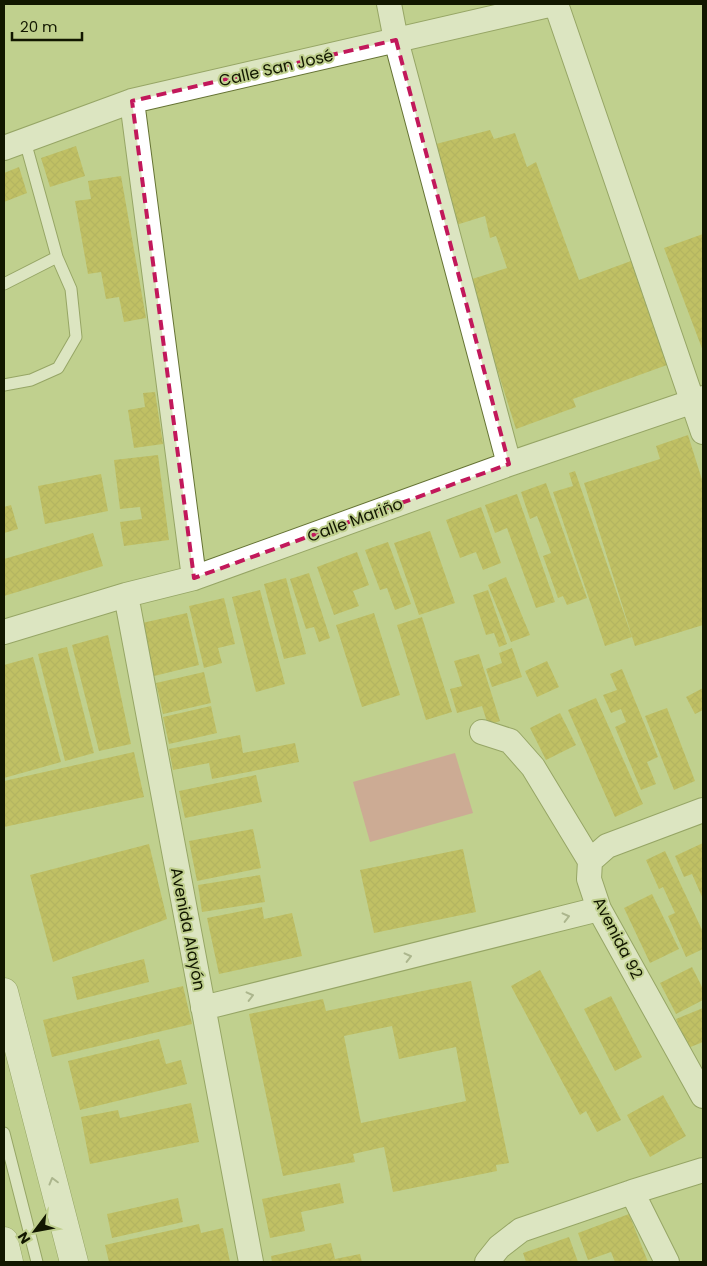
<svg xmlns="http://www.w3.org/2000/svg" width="707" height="1266" font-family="Poppins,sans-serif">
  <defs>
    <pattern id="building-cross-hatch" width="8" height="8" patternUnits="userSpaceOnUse" patternTransform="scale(1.25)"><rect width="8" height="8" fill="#c2ae31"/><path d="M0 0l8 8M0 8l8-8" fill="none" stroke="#a6952a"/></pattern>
  </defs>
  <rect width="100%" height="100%" fill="#c0d08e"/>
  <path fill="#dc7e9c" d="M455,753L473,813L370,842L353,782Z"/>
  <path fill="url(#building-cross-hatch)" fill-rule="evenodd" d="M490,130L494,139L515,133L527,167L536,162L579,280L631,261L667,365L573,399L576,407L516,429L469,280L507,268L496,236L490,238L485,216L456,225L436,144Z
    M76,146L85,176L50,187L41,158Z
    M19,167L27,193L4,202V173Z
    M121,176L146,318L124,322L119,297L106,299L101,272L88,274L75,201L91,199L88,181Z
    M703,234V351L664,248Z
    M155,392L163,444L134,448L128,410L145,407L143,393Z
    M688,435L703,483V625L635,646L584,483L660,459L656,446Z
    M158,455L169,540L124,546L120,522L142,519L140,507L120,509L114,460Z
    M575,471L632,637L605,646L553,492L573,486L569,473Z
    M101,474L108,511L45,524L38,486Z
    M546,483L587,598L567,605L563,596L558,598L543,556L551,553L537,516L530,519L521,492Z
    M517,494L555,602L536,608L507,528L495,533L485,505Z
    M11,505L18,529L4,533V507Z
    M481,507L501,563L483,570L476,552L460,558L446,520Z
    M430,531L455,603L419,615L394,543Z
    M93,533L103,566L4,596V559Z
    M388,542L411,604L395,610L387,588L380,590L365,550Z
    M357,552L369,585L353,591L359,606L334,615L317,567Z
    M309,573L330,638L319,642L314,627L306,629L290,579Z
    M506,577L530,635L511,642L488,585Z
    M286,578L306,654L284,659L264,584Z
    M260,590L285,684L256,692L232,597Z
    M488,590L507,644L499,647L494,633L486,635L473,595Z
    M224,598L235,644L218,648L222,663L204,668L189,606Z
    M187,613L199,665L154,676L142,623Z
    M374,613L400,695L362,707L336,625Z
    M422,617L452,712L426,720L397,625Z
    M108,635L131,744L99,751L72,645Z
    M67,647L94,753L65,761L38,654Z
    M512,648L522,677L492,687L486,669L502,663L499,653Z
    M479,654L500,721L488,725L482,706L457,713L450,689L462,686L454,661Z
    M33,657L61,762L4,778V665Z
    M547,661L559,687L537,697L525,671Z
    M622,669L658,757L647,762L656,784L641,790L615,727L626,722L621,709L611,713L603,695L617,690L610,674Z
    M204,672L211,703L163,714L156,683Z
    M703,688V710L695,714L686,697Z
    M596,698L643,804L615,817L568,710Z
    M211,706L217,733L169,744L163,717Z
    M667,708L695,781L674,790L645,716Z
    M560,713L576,745L546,760L530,728Z
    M240,735L243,753L295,743L299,762L212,779L209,763L173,770L169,749Z
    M134,752L144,797L4,827V781Z
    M256,775L262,802L185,818L179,791Z
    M253,829L261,868L197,881L189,841Z
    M703,843V899L692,874L684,877L675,856Z
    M149,844L167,919L53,962L30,875Z
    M463,849L476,912L374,933L360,870Z
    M665,851L703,932V949L686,957L668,916L675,913L663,887L659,889L646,860Z
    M260,875L265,902L202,912L198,885Z
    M652,894L679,949L650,963L624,908Z
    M262,907L264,919L292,913L302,956L219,974L207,918Z
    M144,959L149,982L77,1000L72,977Z
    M692,967L703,989V1000L676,1014L660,983Z
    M540,970L621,1120L597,1132L586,1111L580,1115L511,986Z
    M471,981L509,1163L496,1165L497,1171L393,1192L384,1147L353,1154L355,1162L283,1176L249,1014L323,999L326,1011ZM392,1026L399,1059L456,1047L466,1101L361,1123L344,1036Z
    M183,986L192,1024L52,1057L43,1020Z
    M611,996L642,1057L615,1071L584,1009Z
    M703,1008V1042L688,1048L676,1019Z
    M159,1039L166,1064L181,1060L187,1084L80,1110L68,1061Z
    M663,1095L686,1136L650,1157L627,1115Z
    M191,1103L199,1142L90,1164L81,1117L118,1110L120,1118Z
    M340,1183L344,1203L301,1212L305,1231L270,1238L262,1199Z
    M178,1198L183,1222L112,1238L107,1214Z
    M629,1214L648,1262H615L611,1252L588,1260L578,1233Z
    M199,1224L201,1233L223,1228L230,1262H109L105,1245Z
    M569,1237L578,1262H526L523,1253Z
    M331,1243L335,1259L360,1254L362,1262H272L271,1256Z"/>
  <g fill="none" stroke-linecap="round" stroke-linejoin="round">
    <defs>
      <path id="lane" d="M25,141L57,257
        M4,284L57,257L71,289L76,337L58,368L31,380L4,385
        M4,1133L37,1262"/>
      <path id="street" d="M389,4L396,40L509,464
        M556,4L703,432
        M132,101L194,578
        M4,148L132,101L553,4
        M126,595L251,1262
        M4,632L126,595L194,578L509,464L703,398
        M482,732L510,741L533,767L590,861
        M703,810L607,846L590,861L589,879L599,909L703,1096
        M203,1008L599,909
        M632,1192L667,1262
        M487,1262L499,1247L521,1230L632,1192L703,1170"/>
      <path id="secondary" d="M4,992L74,1262
        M4,1241L9,1262"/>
    </defs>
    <use href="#lane" stroke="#657334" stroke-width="13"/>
    <use href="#street" stroke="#657334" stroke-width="26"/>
    <use href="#secondary" stroke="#657334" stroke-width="29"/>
    <use href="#lane" stroke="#fff" stroke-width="11"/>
    <use href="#street" stroke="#fff" stroke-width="24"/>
    <use href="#secondary" stroke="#fff" stroke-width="28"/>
  </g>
  <defs><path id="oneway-chevron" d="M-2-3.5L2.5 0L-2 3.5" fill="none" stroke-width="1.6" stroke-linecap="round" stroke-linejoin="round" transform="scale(1.25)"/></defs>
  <g stroke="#94978c">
    <use href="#oneway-chevron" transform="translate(566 917) rotate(-14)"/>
    <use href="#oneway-chevron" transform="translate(408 957) rotate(-14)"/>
    <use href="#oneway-chevron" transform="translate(250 996) rotate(-14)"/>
    <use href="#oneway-chevron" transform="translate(53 1181) rotate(-105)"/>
  </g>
  <path d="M0 0H707V1266H0ZM396,40L509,464L194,578L132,101Z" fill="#c0d08e" fill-opacity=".55" fill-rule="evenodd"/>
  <path fill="none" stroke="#c2185b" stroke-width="4" stroke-dasharray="10 6" stroke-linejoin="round" d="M396,40L509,464L194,578L132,101Z"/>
  <g text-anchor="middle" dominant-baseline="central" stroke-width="4" stroke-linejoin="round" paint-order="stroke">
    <g font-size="16" fill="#121700" stroke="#c0d08e">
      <text transform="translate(276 68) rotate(-13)">Calle San José</text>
      <text transform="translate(355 520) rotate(-20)">Calle Mariño</text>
      <text transform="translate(188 929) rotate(79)">Avenida Alayón</text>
      <text transform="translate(618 938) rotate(63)">Avenida 92</text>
    </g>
  </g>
  <rect width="707" height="1266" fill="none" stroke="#121700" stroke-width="10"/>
  <g transform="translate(35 1231) rotate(238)" stroke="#c0d08e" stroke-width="4" paint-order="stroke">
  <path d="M0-4L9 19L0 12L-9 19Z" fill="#121700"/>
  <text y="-8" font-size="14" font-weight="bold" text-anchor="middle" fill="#121700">N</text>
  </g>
  <path d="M12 32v8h70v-8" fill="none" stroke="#121700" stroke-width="2.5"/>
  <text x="20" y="32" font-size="15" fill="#121700" stroke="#c0d08e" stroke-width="4" paint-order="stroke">20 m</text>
</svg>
